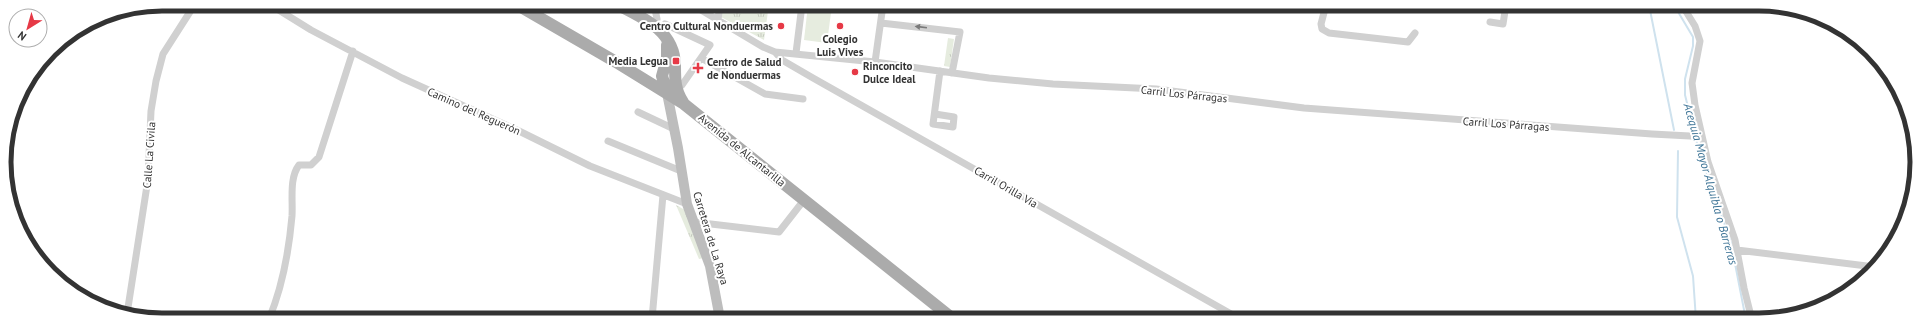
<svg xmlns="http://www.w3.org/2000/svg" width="1921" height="324" font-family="'PT Sans',sans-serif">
  <defs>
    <pattern id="park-tufts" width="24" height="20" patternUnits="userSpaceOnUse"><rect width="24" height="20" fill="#e6ecdf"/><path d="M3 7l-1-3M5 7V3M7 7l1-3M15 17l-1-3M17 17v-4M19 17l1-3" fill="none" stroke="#c6cbc0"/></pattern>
  </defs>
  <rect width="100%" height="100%" fill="#fff"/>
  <path fill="#e6ecdf" d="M808,5H832L827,43L804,40Z"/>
  <path fill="url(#park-tufts)" d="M722,4H769L764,40L721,17Z
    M948,38L954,39L950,67L944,66Z
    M676,205L685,210L704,258L699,259Z"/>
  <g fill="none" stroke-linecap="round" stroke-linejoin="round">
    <path stroke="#cfe2ee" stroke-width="2" d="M1649,5L1674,130
      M1674,5L1693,37V46L1685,79V95L1699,151L1731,243L1746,320
      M1678,151L1677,217L1693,276L1696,320"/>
    <path stroke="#d0d0d0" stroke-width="7" d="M269,4L311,30L402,78L519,131L590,166L687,204
      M654,4L657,19
      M691,4L763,47L775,52L875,62L989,78L1053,84L1156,89L1304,108L1652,134L1690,136L1701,133
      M1326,5L1321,24L1322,29L1329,33L1408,42L1415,33
      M1682,5L1695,26L1700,41L1692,83L1695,105L1708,162L1735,240L1744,288L1752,320
      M718,20L720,4
      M1490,22L1503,24L1506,5
      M881,23L960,32L952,73
      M665,24L710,45L682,85L676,89
      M775,52L782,60L813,78L1240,319
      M796,53L802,5
      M701,58L765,94L803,99
      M875,62L883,5
      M638,112L674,129
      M935,114L954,117L953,127L933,124L940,71
      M608,141L681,171
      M694,222L779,232L804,200
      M1737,250L1875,267
      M127,314L148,179L151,111L156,81L163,54L195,4
      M1751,315L1772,319
      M269,319C282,288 289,250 292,216C293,200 289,178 299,165H311L319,157L353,51
      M501,319L505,317L513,319
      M652,319L663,195"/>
    <path stroke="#bdbdbd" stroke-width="10" d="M667,93L678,148L687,204L710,266L720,319"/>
    <path stroke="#ababab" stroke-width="12" d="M516,4L616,62L684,104L953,319
      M616,4C644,18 675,31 675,66C675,80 675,90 683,102
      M667,93L662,76L667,58V45"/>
  </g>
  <defs><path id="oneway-solid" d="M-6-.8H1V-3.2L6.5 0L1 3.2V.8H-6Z"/></defs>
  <use fill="#7a7a7a" href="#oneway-solid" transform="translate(921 27) rotate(-173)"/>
  <g fill="#e63946" stroke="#fff" stroke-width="1.5">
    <circle cx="781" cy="26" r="4"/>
    <circle cx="840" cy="26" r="4"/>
    <rect x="672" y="57" width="8" height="8" rx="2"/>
    <path d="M696 62h4v4h4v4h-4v4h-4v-4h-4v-4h4z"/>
    <circle cx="855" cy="72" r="4"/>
  </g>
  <g text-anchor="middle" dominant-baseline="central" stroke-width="4" stroke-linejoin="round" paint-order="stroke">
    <g font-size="11" font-weight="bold" fill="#333" stroke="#fff" text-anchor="end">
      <text x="773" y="26">Centro Cultural Nonduermas</text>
      <text x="840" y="39" text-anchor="middle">Colegio<tspan x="840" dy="13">Luis Vives</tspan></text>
      <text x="668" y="61">Media Legua</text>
      <text x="707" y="62" text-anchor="start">Centro de Salud<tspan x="707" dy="13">de Nonduermas</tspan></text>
      <text x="863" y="66" text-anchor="start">Rinconcito<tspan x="863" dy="13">Dulce Ideal</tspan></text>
    </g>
    <g font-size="11" fill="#333" stroke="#fff">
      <text transform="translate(1184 94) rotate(6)">Carril Los Párragas</text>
      <text transform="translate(474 111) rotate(24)">Camino del Reguerón</text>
      <text transform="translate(1506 124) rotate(4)">Carril Los Párragas</text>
      <text transform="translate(742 150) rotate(39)">Avenida de Alcantarilla</text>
      <text transform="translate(149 155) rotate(-86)">Calle La Civila</text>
      <text transform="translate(1006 187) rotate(30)">Carril Orilla Vía</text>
      <text transform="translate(711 238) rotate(73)">Carretera de La Raya</text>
    </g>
    <g font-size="12" font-style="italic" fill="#3f7597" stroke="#fff">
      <text transform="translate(1711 184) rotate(74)">Acequia Mayor Alquibla o Barreras</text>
    </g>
  </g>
  <path d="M0 0H1921V324H0ZM162 11H1759A151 151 0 0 1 1910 162V162A151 151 0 0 1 1759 313H162A151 151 0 0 1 11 162V162A151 151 0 0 1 162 11Z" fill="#fff" fill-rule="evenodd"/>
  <path fill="none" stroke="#333" stroke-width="5" d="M162 11H1759A151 151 0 0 1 1910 162V162A151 151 0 0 1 1759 313H162A151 151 0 0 1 11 162V162A151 151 0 0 1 162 11Z"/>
  <g transform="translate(28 28) rotate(217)"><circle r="19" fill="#ffffff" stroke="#adadad"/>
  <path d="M0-3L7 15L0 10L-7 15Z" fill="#e63946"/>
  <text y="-6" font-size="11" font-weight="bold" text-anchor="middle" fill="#333333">N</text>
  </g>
</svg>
